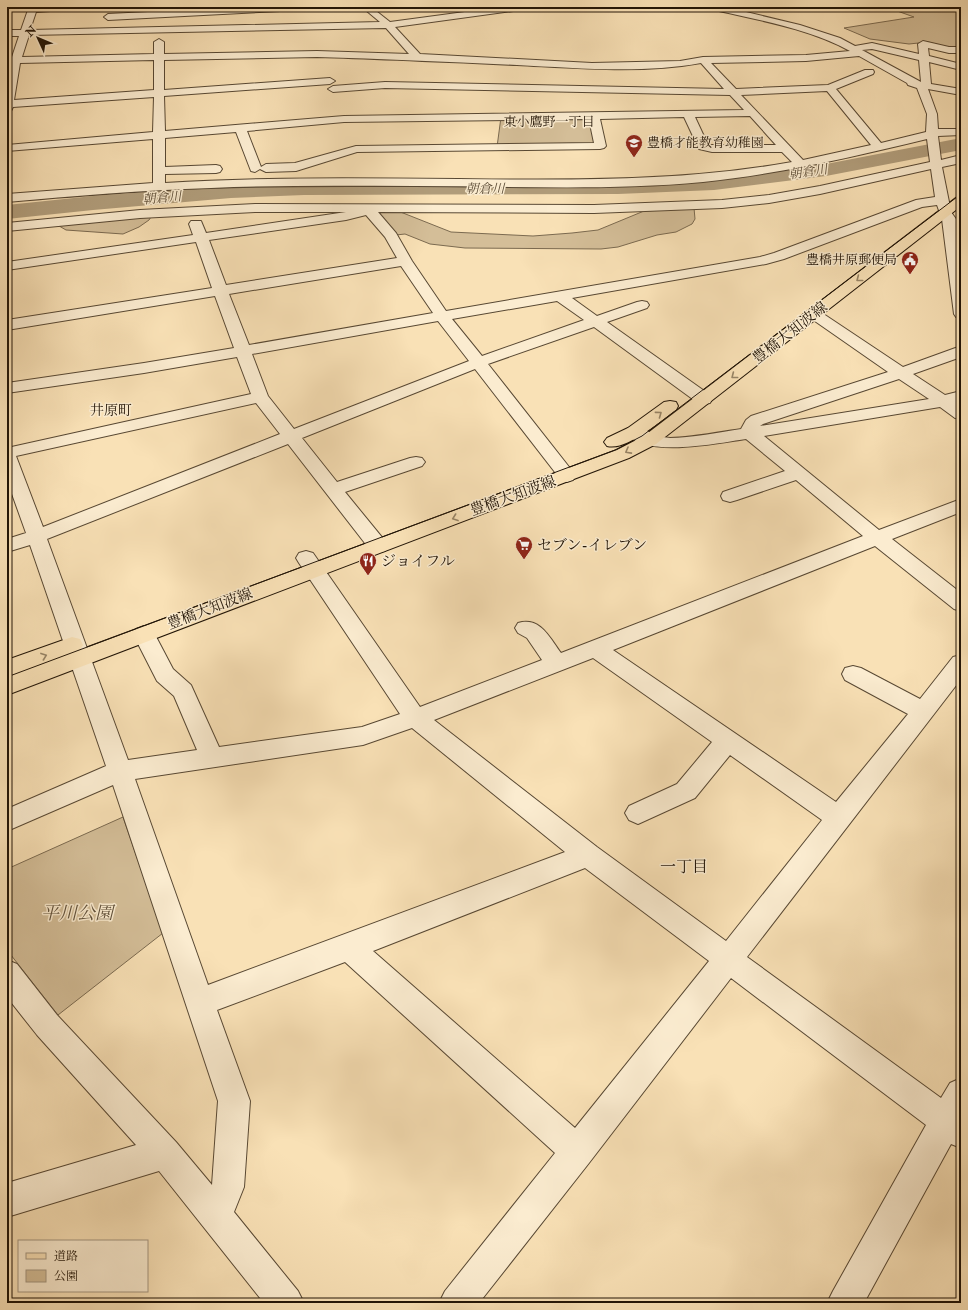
<svg xmlns="http://www.w3.org/2000/svg" width="968" height="1310" font-family="'IM FELL Double Pica','Noto Serif JP',serif">
  <rect width="100%" height="100%" fill="#f9e1b6"/>
  <filter id="stains"><feTurbulence type="fractalNoise" baseFrequency=".005" numOctaves="4"/><feColorMatrix values="0 0 0 0 .2 0 0 0 0 .09 0 0 0 0 .02 0 0 0 .5 -.17"/></filter>
  <radialGradient id="worn" r=".72"><stop offset=".6" stop-color="#630" stop-opacity="0"/><stop offset="1" stop-color="#630" stop-opacity=".3"/></radialGradient>
  <path fill="#d4be98" stroke="#7b6a50" d="M886,7H961V47L951,48L928,42L909,44L870,39L844,28L914,17Z
    M594,116L600,146L497,147L501,117Z
    M694,208L695,219L692,224L676,232L657,235L618,247L601,249L465,248L430,244L405,234L396,235L379,213L384,210L398,211L451,232L533,236L572,233L598,230L644,211Z
    M151,217L149,220L139,227L123,234L66,230L54,223Z
    M123,817L163,933L58,1015L7,950V869Z"/>
  <g fill="none" stroke-linecap="round" stroke-linejoin="round">
    <path fill="#b09c7a" fill-rule="evenodd" d="M961,138V150L826,176L714,190L618,194L304,195L231,198L93,210L7,219V205L93,196L231,186L304,183L618,182L714,178L826,164Z"/>
    <defs>
      <path id="minor" d="M29,7H68L64,10L36,12L30,30L380,22L362,7H371L390,22L502,7H524L520,10L395,27L420,54L592,63L680,61L703,57L806,55L850,51C808,28 757,20 711,9L710,7H725L800,25L840,38L855,46L872,43L919,54L918,44L923,41L949,47H961V53H949L928,48L929,56L961,64V70L929,62L931,84L961,89V95L928,89L937,114L938,129H961V135L938,136L941,160L961,155V163L942,167L951,212L956,219L961,259V318L956,317L954,314L942,219L937,205L922,207L784,259L766,264L572,298L597,316L637,302L642,301L647,302L649,305L647,308L607,322L710,395L712,399L710,403L704,404L698,403L594,327L488,364L573,472L576,476L573,480L567,482L561,480L475,369L302,438L337,482L410,458L416,457L422,458L425,462L422,466L345,492L385,541L388,546L385,551L378,552L371,551L288,444L47,539L128,760L197,750L174,696L157,681L133,634L136,629L144,626L152,629L173,669L191,685L219,747L362,727L400,714L299,563L296,558L299,553L306,551L313,553L420,707L542,660L527,638L518,633L515,628L518,623C540,616 550,638 561,653L863,536L796,480L737,500L730,502L723,500L721,496L723,492L785,471L746,439C718,443 644,459 625,432L628,428C642,425 654,437 670,438C690,438 721,432 741,429L746,420L751,416L888,372L809,317L807,314L809,311L814,310L819,311L903,367L961,346V357L913,374L945,395L961,391V401L956,403L961,406V419L955,418L940,407L764,436L879,530L961,499V512L892,539L961,593V611L954,609L875,546L613,650L836,802L908,714L845,680L842,674L845,668L853,666L861,668L920,699L953,657L961,655V679L747,957L941,1098L950,1083L961,1078V1148L951,1144L864,1303H827L833,1291L926,1125L731,978L589,1163L479,1303H439L445,1291L555,1153L345,962L217,1010L250,1101L244,1187L234,1212L298,1291L304,1303H264L159,1171L7,1217V1183L136,1145L37,1035L7,997V960L17,964L57,1015L176,1142L212,1185L218,1101L113,785L7,831V809L106,766L30,545L7,552V539L26,533L7,480V448L251,394L237,357L144,373L7,393V383L144,363L234,348L215,296L7,330V320L212,288L196,242L7,270V262L193,235L189,224L191,221H201L206,233L346,212H255L140,218L7,231V223L140,210L255,204L594,205L722,200L769,195L820,186L930,162L927,139C853,157 779,174 703,182C608,191 511,186 415,186C347,186 279,185 211,188C143,190 75,196 7,202V194L153,183V139L7,151V145L153,132L154,97L13,107L11,111L7,112V81L11,63H7V57H12L19,36H7V30H21ZM386,28L409,54L317,51L164,54V42L159,39L154,42V54L22,57L29,35ZM872,49L919,60L921,82L862,50ZM859,56L907,83L908,85L917,88L927,114L926,132L881,143L836,89L873,74L874,72L873,70H865L828,85L736,89L711,63L806,61ZM317,57C384,59 450,62 517,65C576,68 642,74 701,63L724,89L385,82L333,86L328,89L333,92L385,88L730,95L744,110L344,116L165,131L164,96L330,84L335,81L330,78L164,90V60ZM154,60V90L14,100L20,63ZM827,91L871,145L803,160L741,95ZM750,116L776,145H708L695,117ZM684,117L699,149L712,152H782L792,162C681,182 570,180 458,179C361,178 263,177 165,183V174L216,173L220,172L222,169L220,166L216,165L165,167V138L236,132L251,171L255,172L260,169L266,172L296,171L357,152L600,149L604,148L606,146L600,119ZM589,119L594,143L356,146L295,163L266,164L261,167L247,131L344,122ZM931,169L935,197L916,200L774,253L760,257L446,311L412,261L396,233L378,212L594,213L722,208L769,203L820,194ZM366,215L385,237L397,258L226,285L209,240L346,220ZM401,266L433,313L249,345L229,294ZM557,301L584,320L482,356L452,319ZM438,321L469,361L294,429L268,396L252,354ZM899,379L929,399L760,426L763,424ZM256,403L280,434L43,527L16,456ZM593,658L712,742L677,784L629,806L625,813L629,820L638,824L695,798L730,755L822,820L726,941L597,847L434,720ZM412,728L565,852L208,985L135,779L363,745ZM585,868L709,961L575,1128L373,951Z
        M249,7L284,8L280,11L108,20L104,17L108,14Z"/>
      <path id="major" d="M961,196V206L656,444L629,458L7,695V660L72,637L80,639L83,645L80,650L617,450L644,436L957,197Z
        M670,401L676,402L678,406L676,410C660,421 627,451 607,446L604,442L607,438L628,428L664,402Z"/>
    </defs>
    <use href="#minor" stroke="#584833" stroke-width="2"/>
    <use href="#major" stroke="#221507" stroke-width="2"/>
    <use href="#minor" fill="#fbecd0" fill-rule="evenodd"/>
    <use href="#major" fill="#f9e1b6" fill-rule="evenodd"/>
    <path stroke="#221507" stroke-width="1" d="M7,677L615,450L642,436L961,194"/>
  </g>
  <defs><path id="oneway-chevron" d="M-2-3.5L2.5 0L-2 3.5" fill="none" stroke-width="1.6" stroke-linecap="round" stroke-linejoin="round"/></defs>
  <g stroke="#988567">
    <use href="#oneway-chevron" transform="translate(859 279) rotate(142)"/>
    <use href="#oneway-chevron" transform="translate(734 376) rotate(142)"/>
    <use href="#oneway-chevron" transform="translate(659 414) rotate(-36)"/>
    <use href="#oneway-chevron" transform="translate(628 451) rotate(151)"/>
    <use href="#oneway-chevron" transform="translate(455 518) rotate(160)"/>
    <use href="#oneway-chevron" transform="translate(44 656) rotate(-20)"/>
  </g>
  <defs>
    <symbol id="school-pin" viewBox="-11 -11 22 30"><path d="M0 17L-7.5 6A9.5 9.5 0 1 1 7.5 6Z" fill="#8f2418" stroke="#fbecd0"/><path d="M0-5L7-2L0 1L-7-2ZM-4 1L0 2.5L4 1V4Q0 6-4 4Z" fill="#fff"/></symbol>
    <symbol id="civic-pin" viewBox="-11 -11 22 30"><path d="M0 17L-7.5 6A9.5 9.5 0 1 1 7.5 6Z" fill="#8f2418" stroke="#fbecd0"/><path d="M-.6-6.5H3V-4.5H.6V-3L4-1V1h2V6H-6V1h2V-1L-.6-3ZM-1.2 2.5V6h2.4V2.5Z" fill="#fff"/></symbol>
    <symbol id="supermarket-pin" viewBox="-11 -11 22 30"><path d="M0 17L-7.5 6A9.5 9.5 0 1 1 7.5 6Z" fill="#8f2418" stroke="#fbecd0"/><path d="M-6-5.5h2.5l.6 2H6L4.5 2H-2.5L-4.4-4H-6ZM-1.5 3.2a1.3 1.3 0 1 0 .1 0ZM3 3.2a1.3 1.3 0 1 0 .1 0Z" fill="#fff"/></symbol>
    <symbol id="restaurant-pin" viewBox="-11 -11 22 30"><path d="M0 17L-7.5 6A9.5 9.5 0 1 1 7.5 6Z" fill="#8f2418" stroke="#fbecd0"/><path d="M-5-6h1v4h1v-4h1v4h1v-4h1v5L-1.5 .5V6h-2V.5L-5-1ZM5-6V6H3V1.5H1.5Q1.5-4 5-6Z" fill="#fff"/></symbol>
  </defs>
  <g fill-rule="evenodd">
    <use href="#school-pin" x="624" y="133" width="20" height="27"/>
    <use href="#civic-pin" x="900" y="250" width="20" height="27"/>
    <use href="#supermarket-pin" x="514" y="535" width="20" height="27"/>
    <use href="#restaurant-pin" x="358" y="551" width="20" height="27"/>
  </g>
  <g text-anchor="middle" dominant-baseline="central" stroke-width="3" stroke-linejoin="round" paint-order="stroke">
    <g font-size="13" fill="#221507" stroke="#fbecd0">
      <text x="549" y="122">東小鷹野一丁目</text>
    </g>
    <g font-size="13" fill="#221507" stroke="#fbecd0" text-anchor="start">
      <text x="647" y="143">豊橋才能教育幼稚園</text>
      <text x="897" y="260" text-anchor="end">豊橋井原郵便局</text>
    </g>
    <g font-size="13" font-style="italic" fill="#5b4b35" stroke="#fbecd0">
      <text transform="translate(808 172) rotate(-8)">朝倉川</text>
      <text x="485" y="189">朝倉川</text>
      <text transform="translate(162 198) rotate(-5)">朝倉川</text>
    </g>
    <g font-size="14" fill="#221507" stroke="#fbecd0">
      <text x="111" y="410">井原町</text>
    </g>
    <g font-size="15" fill="#221507" stroke="#fbecd0">
      <text transform="translate(790 333) rotate(-38)">豊橋大知波線</text>
      <text transform="translate(513 496) rotate(-20)">豊橋大知波線</text>
      <text transform="translate(210 609) rotate(-21)">豊橋大知波線</text>
    </g>
    <g font-size="15" fill="#221507" stroke="#fbecd0" text-anchor="start">
      <text x="537" y="545">セブン-イレブン</text>
      <text x="381" y="561">ジョイフル</text>
    </g>
    <g font-size="16" fill="#221507" stroke="#fbecd0">
      <text x="684" y="867">一丁目</text>
    </g>
    <g font-size="18" font-style="italic" fill="#60503a" stroke="#fbecd0">
      <text x="77" y="913">平川公園</text>
    </g>
  </g>
  <rect width="968" height="1310" fill="none" stroke="#f9e1b6" stroke-width="24"/>
  <rect x="8" y="8" width="952" height="1294" fill="none" stroke="#221507" stroke-width="2"/>
  <rect x="12" y="12" width="944" height="1286" fill="none" stroke="#221507"/>
  <rect x="18" y="1240" width="130" height="52" fill="#fbecd0" stroke="#a49680"/>
  <rect x="26" y="1253" width="20" height="6" fill="#f9e1b6" stroke="#a49680"/>
  <text x="54" y="1260" font-size="12" fill="#221507">道路</text>
  <rect x="26" y="1270" width="20" height="12" fill="#d4be98" stroke="#a49680"/>
  <text x="54" y="1280" font-size="12" fill="#221507">公園</text>
  <g transform="translate(38 38) rotate(314)" stroke="#fbecd0" stroke-width="3" paint-order="stroke">
  <path d="M0-3L7 15L0 10L-7 15Z" fill="#221507"/>
  <text y="-6" font-size="11" font-weight="bold" text-anchor="middle" fill="#221507">N</text>
  </g>
  <rect width="100%" height="100%" filter="url(#stains)"/>
  <rect width="100%" height="100%" fill="url(#worn)"/>
</svg>
